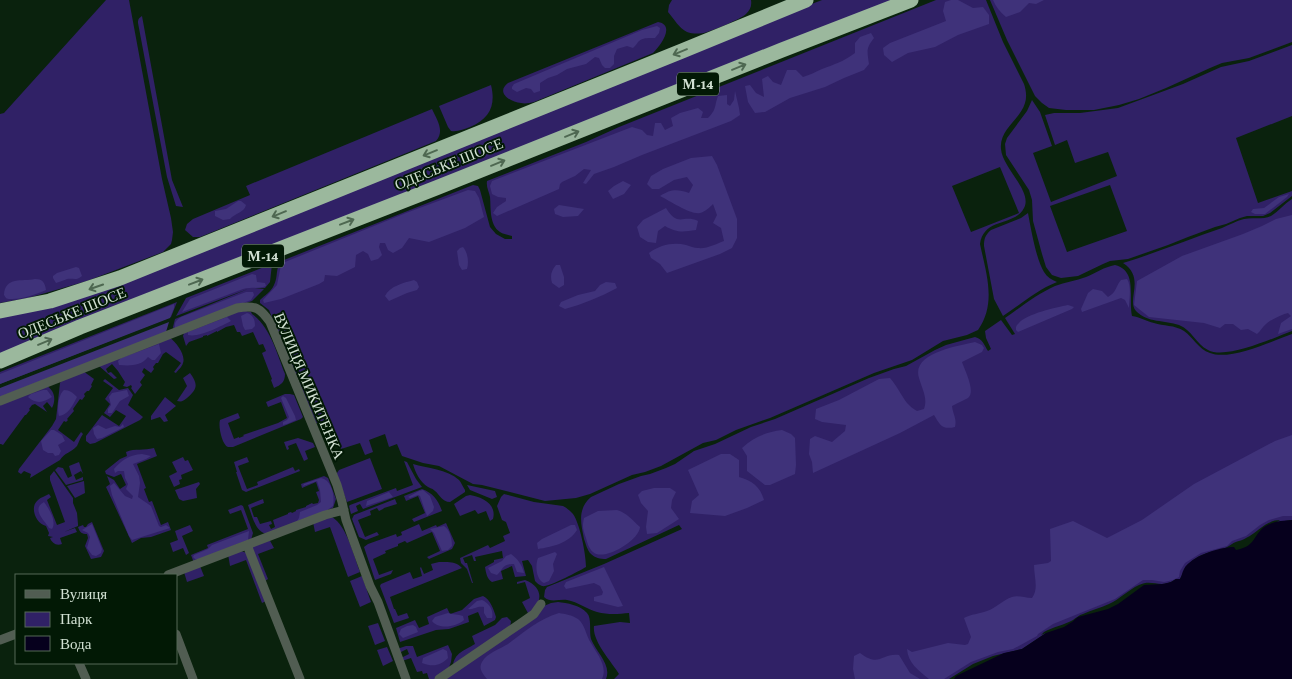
<svg xmlns="http://www.w3.org/2000/svg" width="1292" height="679" font-family="'Crimson Pro',serif">
  <rect width="100%" height="100%" fill="#0a220d"/>
  <path fill="#302166" fill-rule="evenodd" d="M106,0H129L162,179L171,218L173,232L172,240L171,244L163,252L87,281L28,298L0,303V114L4,113Z
    M672,0H751C752,6 750,10 746,14C741,19 714,30 707,32C701,34 693,34 687,32C679,28 674,19 668,12L669,5Z
    M822,0H892L0,354V316L13,314Z
    M936,0H986L1003,42L1024,84C1026,90 1027,97 1025,103C1020,120 999,129 1001,149C1002,167 1033,192 1024,208C1014,227 984,217 980,244C986,273 997,303 978,330L967,335L943,341L912,360L874,373L770,418L736,430L716,440L703,443L661,466L645,472L632,475L590,494L576,498L545,501L482,485L473,484L439,466L423,463L402,456L397,444L389,447L385,434L369,440L373,452L365,455L360,443L341,449L328,419L316,423L299,383L302,381L300,375L295,374L269,310L260,303V300C265,295 271,292 274,285C279,276 274,266 284,260L473,185L478,186L480,190L490,227L496,234L505,239H512V236C508,235 503,234 500,232C489,225 491,207 490,197C489,191 486,187 487,181L586,142L619,127ZM1000,167L1019,213L971,232L952,186Z
    M990,0H1292V42L1249,58L1222,63L1210,68L1166,88L1139,99L1119,105L1094,110H1066L1049,108L1042,103L1035,96L1007,40Z
    M142,16L172,180L183,207L176,206L167,177L138,23C138,19 139,18 142,16Z
    M658,22C676,25 660,46 653,53L534,102C530,103 525,104 521,103C511,102 495,93 508,83Z
    M1292,45V116L1236,138L1258,203L1292,191V196L1270,213L1263,216H1247L1240,218L1226,224L1215,227L1188,237L1168,245L1128,259L1110,261L1103,264L1078,276L1061,278L1052,275L1046,267L1042,254L1033,221L1032,200L1029,190L1006,155L1005,144L1007,138L1027,111L1032,100L1040,112L1052,146L1033,153L1051,202L1117,176L1108,152L1075,163L1067,140L1055,145L1045,115L1054,113H1080L1118,108L1183,84L1221,67L1249,61ZM1110,185L1127,231L1067,252L1050,206Z
    M491,85C496,105 490,119 470,127C464,129 458,132 451,131L448,127L439,106Z
    M432,109C437,120 445,131 436,141L200,237H193L185,230L187,224L193,219L250,195L246,186Z
    M1292,199V331C1273,338 1226,360 1208,350C1196,344 1192,330 1179,325C1165,320 1147,323 1136,311C1126,300 1146,278 1123,263C1156,253 1189,239 1222,228C1229,225 1236,221 1244,219C1253,217 1262,220 1271,216C1279,211 1284,204 1292,199Z
    M1028,213C1031,229 1036,259 1044,272C1047,277 1052,280 1057,282C1037,290 1021,304 1003,316L994,299L984,246C984,239 985,235 991,230L1021,218Z
    M272,264L270,282L265,288L255,289H264L252,301L174,330L173,327L175,319L248,289L176,316L186,298Z
    M1115,265C1138,271 1128,297 1132,316C1140,317 1146,321 1154,323C1163,326 1175,325 1184,331C1193,337 1198,349 1210,353C1230,361 1272,341 1292,334V520L1277,522L1280,520C1266,520 1258,532 1246,538C1242,541 1236,541 1232,544C1230,545 1228,547 1225,548C1213,552 1199,553 1190,563C1185,568 1183,574 1180,579H1176C1160,590 1153,578 1139,585C1128,590 1120,599 1109,604C1100,608 1092,610 1083,614C1079,615 1076,618 1073,620C1064,625 1053,627 1044,632L1041,635L1046,633L1022,649L993,656L973,664L949,679H614L619,674C611,661 592,641 594,626L620,622L630,623L629,613C619,614 608,615 597,612C587,609 578,602 567,600C559,599 550,603 544,597L545,590L547,587L604,564L682,529L679,525L606,559C600,559 595,558 591,554C587,550 586,544 584,539C581,524 577,509 591,497L619,484L641,476L650,474L666,468L675,464L694,451L715,444L751,427L775,419L869,378L894,369L906,366L935,350L946,345L975,337C983,339 984,345 988,351L991,349L986,338L985,331L1001,320L1012,335L1015,334L1005,318C1021,307 1037,294 1055,286C1065,282 1076,281 1086,277C1096,273 1104,267 1115,265Z
    M177,302L171,317L0,384V372Z
    M241,310L251,312L252,314C271,328 277,354 285,374C285,382 281,385 274,388L271,380L272,379L262,353L266,351L263,344L259,345L253,332L242,336L240,332H237L234,325L226,327L217,332V331L207,336V335L203,336V337L189,342L186,346L183,336L184,333Z
    M170,338C176,342 186,355 183,363C182,367 178,370 176,373L174,372L181,363L166,352L163,354L158,363H156L153,367L154,369L151,373L144,368L142,372L145,375L140,382L142,385L135,394L131,388L132,387L131,385L127,387L123,386L125,382L118,371L112,364L106,369L108,373L111,372L117,378L114,379L99,366Z
    M83,371L94,379L91,385L92,386L89,391H87L84,394L85,396L82,400L80,399L73,409L74,411L67,419L68,420L66,422L64,421L58,430L74,442L81,432L83,434C80,438 79,442 77,446C72,452 64,453 60,460L30,478L31,474L24,471L21,474L18,472L19,469L52,426L56,419L60,383L61,381Z
    M190,373C198,384 198,389 187,398C183,401 182,402 177,401L187,386L183,378Z
    M105,379L119,390L128,388L133,395L128,405L143,417L140,420L95,443L90,444L86,441V436L102,415L119,426L126,416L116,410L110,417L104,413L110,404L105,399L113,388L103,381Z
    M47,386C55,391 56,400 52,408L47,402L43,406L47,412L35,404L32,405L29,409L30,410L26,415H25L3,445L1,444H0V403Z
    M285,394H290L294,395L303,417L301,419L233,447C231,447 230,447 228,447C222,445 218,426 220,420L238,413L240,418L228,423L234,439L239,437V438L244,436L243,435L278,423L287,418L281,402L268,407L266,402Z
    M165,397L176,406L165,415L168,421L164,422L160,417L151,420V416Z
    M298,438L313,443L315,447L305,451L308,459L304,461L296,443L288,446L289,449L287,450L284,442Z
    M154,448L157,456L137,464L146,488L144,489L149,502L152,501L161,525L168,522L171,530L151,537L141,538L132,543L106,487L110,484L107,476L114,480L120,489L126,485L121,474L114,477L106,474L105,471L120,459L127,456L126,452C135,448 144,451 154,448Z
    M183,457L185,461L188,460L193,470L181,475L182,479L179,480L180,484L174,487L169,476L177,472L172,462Z
    M247,457L249,462L238,466L247,489L258,485L257,482L293,467L295,471L299,469L300,471L246,492L242,490L236,472H237L234,462Z
    M370,458L382,489L347,502L337,476V473L339,470Z
    M404,461L407,462L416,479L422,487L363,509L360,504L356,506L358,511L351,514L349,506L350,505L396,488L397,491L413,485Z
    M79,462L83,474L81,471L74,475L76,480L83,477V480L66,485L55,470L58,467L63,468L68,478L72,476L69,466Z
    M413,464C427,468 447,469 459,480C461,482 463,487 465,490V492L450,502C442,502 440,495 435,491C430,487 433,490 428,487C420,482 415,472 413,464Z
    M54,471L73,498V503L77,513L78,524V526L64,532L75,528L77,532L60,538L62,544C56,546 52,543 50,538L53,537L48,536L49,533L46,526C36,524 29,507 38,500C41,497 46,496 49,494L51,497L47,500L57,525L65,522L50,480V476Z
    M324,476L328,478L336,499L333,508L267,534C255,532 252,515 248,505L263,499L264,503L251,508L254,517H257L260,524L271,521L272,524L269,525L271,529L275,527L273,520L288,514V513L291,512L292,513L296,511V510L306,507V506L312,503L313,504L318,503L319,500L316,492L319,491L316,482L302,488L301,484Z
    M84,481L85,493L75,498L67,486Z
    M199,482L200,484L196,489L197,498L183,501L179,499L175,490Z
    M467,485L495,491L497,497L492,499L470,490Z
    M422,489C433,493 438,500 442,511L414,522L412,519L425,513L418,496L406,501L404,496Z
    M504,494L534,502L563,506C567,508 570,511 573,514C580,524 586,554 586,567C579,571 548,588 542,586C539,585 537,583 535,581L532,566L528,560L522,561L526,576L515,577L512,566L501,571L503,579L492,582C487,579 486,573 485,567L494,562V560L503,558L502,551L475,557L476,561H474L472,555L463,558L465,563H467L473,583H472L467,569L461,563L460,558L488,545L490,548L505,541L503,536L510,533L506,522L502,520L497,506L501,497Z
    M470,495C482,497 497,504 493,519L490,521L486,511L478,514L475,510L460,516L454,504L466,496Z
    M395,499L397,504L384,508L383,509L379,511L377,508L370,511L371,515L358,520L365,537L377,532L379,535L366,540L359,537L352,519L354,515Z
    M241,505L243,506L253,533L251,540L194,563L191,555L208,548L207,545L248,529L241,510L230,514L228,510Z
    M332,517C347,526 354,556 360,572L348,577L330,527L315,532L313,522Z
    M92,522L104,551L101,557L91,559L85,546L88,538L87,534C82,534 80,533 78,527L83,525L84,527H86L88,524Z
    M446,523L455,543L452,549L429,559L427,557L440,551L432,532L407,543L405,541L398,544V546L385,551L386,553L373,559L379,575L393,570L391,574L375,580L364,547L368,544L396,534L397,537L402,535L401,532L419,524L422,531L436,525L437,527Z
    M190,525L193,531L182,536L189,553L186,555L183,548L173,552L170,543L178,540L175,531Z
    M269,539L274,548L258,554L268,579L265,581L252,548L254,546Z
    M241,551L247,553L266,601L262,603L246,560L230,566L228,554Z
    M439,562C448,562 456,561 462,568L390,597L394,609H395L398,616L407,613L409,618L394,623L380,586L381,584L410,572L413,579L422,576L420,568L421,567L424,574L433,570L431,564Z
    M200,566L204,576L187,582L184,572Z
    M362,576L371,602L360,607L350,581Z
    M525,580C545,588 542,603 529,615L522,602L530,598L525,582L517,584V582Z
    M483,596C490,599 494,610 496,617L495,620L484,626L478,612L468,616L469,622L449,629L436,630L400,642L396,628L415,620L419,628L429,624L427,617L447,608L450,614L462,610L474,599Z
    M558,602C567,603 580,605 587,613C592,618 589,632 591,639C596,652 612,665 606,679H443L544,606L551,603Z
    M507,617L511,621L510,628L453,666C454,653 465,650 475,644L472,636L495,625L502,618Z
    M378,623L385,641L375,645L368,626Z
    M448,645L452,654L451,662L448,670L435,679H429L427,673L423,674L422,671L417,672L411,658L402,661L401,658L409,654L407,649L399,653L397,649L406,646H413L417,657Z
    M387,647L393,661L383,666L377,650Z"/>
  <path fill="#3f327a" d="M951,0H958L973,8L983,7L989,15V24L958,35L935,47L908,53L892,62L884,55L883,48L890,43L946,21L943,11L945,2Z
    M993,0H1044L1036,4L1029,3L1020,12L1006,17C1000,12 996,7 993,0Z
    M657,26L660,28L659,33L655,38C650,38 642,37 638,42C637,44 635,46 633,48L627,46L617,49L614,56V64L610,68H605L602,65L599,58L595,57L586,64L567,69L557,75L548,78L540,83V91L534,93L531,89L526,88L517,92L512,89V87L514,84L642,30Z
    M871,33L874,38C866,48 867,51 869,64L864,70L844,78L825,87L790,98L765,112L755,113L748,102L745,86L750,85L756,93L764,97L762,79L768,76L773,82L781,85L787,70H796L803,77C810,75 815,72 822,69C835,64 843,62 855,53V43L860,37Z
    M735,91L739,108L740,115L731,121L642,155L614,167L594,174L586,184L583,183L591,170L584,169L575,176L562,182L560,184L559,189L497,216L493,213L497,207L506,201V198L498,197L492,194L490,186L492,181L632,127L642,130L647,135L653,136L655,123H661L665,130L673,126L671,118L680,113L698,108L703,112L701,118H708C717,109 714,107 718,96L727,95V104L730,106L734,100Z
    M712,156L717,165L737,219V238L732,248L720,254L667,273L660,264L651,258L649,253C660,245 673,242 686,245C690,246 694,248 698,248C707,249 716,244 724,241L721,228L713,223L717,215L713,204C710,207 705,212 700,213C691,215 670,201 660,196C671,189 677,189 689,193L693,185L687,177L674,180L659,189H652L647,184L651,176L663,169L691,158Z
    M623,181L631,185L624,194L613,199L608,191L614,186Z
    M468,190L475,191L479,198L484,217L465,228L429,242L409,238L402,248L393,253L388,250L385,243H380L379,247L382,255L378,259L371,261L368,254L363,251L356,255L355,267L337,276L325,275L324,281L319,284L281,299L264,303L263,300L277,285L281,265L285,262L406,213Z
    M1289,194L1287,197L1265,214H1255L1251,212L1253,209L1264,208L1279,197Z
    M238,201H241L246,205C244,213 235,213 230,219L223,220L215,216V211L226,209Z
    M559,205L584,209L578,216L563,217L555,214L554,209Z
    M666,208C678,228 683,214 698,221L696,230C683,232 677,233 665,226L658,231L656,243L648,242L640,237L637,227L643,220Z
    M1292,215V329L1278,334L1281,323L1291,316L1288,313C1283,314 1270,320 1266,324C1262,327 1261,331 1257,334L1248,329L1241,330L1233,324H1225L1220,328L1204,323L1149,317L1134,305L1137,281L1182,256L1243,234L1262,226L1276,219Z
    M463,247C468,253 469,262 467,269L462,270L459,265L457,251L460,248Z
    M556,265H560L564,277V285L559,288L552,283C550,276 551,271 556,265Z
    M76,267L79,268L82,276C76,281 74,278 67,279C64,280 60,282 56,283L53,278V276L57,273Z
    M252,274L256,275L257,282L265,283L266,286C259,289 250,287 243,289L182,312L190,299Z
    M35,279C42,279 45,282 46,290C37,294 20,300 10,299C6,299 6,298 4,295C5,276 22,282 35,279Z
    M1127,279C1132,287 1129,299 1129,308L1125,300L1121,298L1082,312L1081,309L1088,293L1093,289L1102,291L1108,297C1117,292 1115,287 1121,280Z
    M414,280L417,282L419,287L417,290L407,293L389,301L385,296C390,286 403,283 414,280Z
    M606,282L615,283L617,288C600,297 583,304 565,309L559,306L561,302L578,295L595,291L600,285Z
    M246,292H253L254,295L251,300L175,329C174,323 176,320 181,317Z
    M174,304V308L170,318L0,384V374Z
    M1068,305L1074,307L1072,309L1018,332L1016,330C1016,326 1016,326 1019,323C1026,314 1057,307 1068,305Z
    M247,313C253,315 255,319 255,326L252,329L245,330L243,326L241,316Z
    M227,317L231,321C221,326 199,338 188,335V332Z
    M279,317L290,342L289,347L286,348L275,318Z
    M169,322L166,332L0,397V388Z
    M975,342L982,345L984,348L982,352L962,362C965,371 976,392 968,398C963,401 957,403 952,406C953,415 957,418 955,427C942,430 940,425 934,415L900,433L813,473L812,462L809,454L810,439L815,436L832,442L845,431L846,425L822,422L815,419L816,409L839,400L879,379L890,378C897,386 901,395 907,403C910,406 913,409 917,411L924,409C928,398 922,389 919,378C911,353 958,346 975,342Z
    M159,344L161,353L155,360H152L148,357C141,366 130,366 119,365L118,361L121,358Z
    M43,390H47L52,397C43,403 36,404 28,397L31,394Z
    M64,390C70,390 73,393 77,397C73,405 68,415 59,416C57,409 58,395 64,390Z
    M127,390L129,396L120,401L112,413H108V409L111,405L109,397L112,393Z
    M283,396L286,398L295,416L296,420L287,424L283,425V422L287,420L289,417L281,398Z
    M123,424L124,427L102,438L97,439L94,434L93,428L98,425L106,429L115,426L120,427Z
    M51,430H54L62,435L65,441L58,445L61,451L59,455L55,456L53,453H48L43,450L41,441Z
    M782,430L791,434L795,438L796,465L795,474L770,485H765L747,471V456L742,448C754,437 766,432 782,430Z
    M1292,435V516H1283L1269,520L1260,525L1246,536L1232,541L1227,546L1201,553L1185,563L1180,571L1179,577L1173,580L1164,582L1152,580H1143L1115,599L1053,624L1038,634L1037,636L1013,649L998,652L971,662L944,679H929C918,670 908,663 907,649L912,652L948,643L965,645L968,644L971,637L964,618C971,614 979,614 987,611C996,608 1003,600 1012,597C1018,595 1025,598 1032,598C1039,589 1034,577 1034,565L1048,563L1051,561L1050,529L1073,521L1107,538L1142,520L1194,484L1275,441Z
    M142,454L151,456L146,459L133,464L139,476L140,483L138,497L151,506L159,526L161,527L166,525L170,528L132,540L129,536L112,495L110,486L114,483L125,496L132,499L133,496L126,489L128,484L125,478L124,471H118L115,473L114,469C122,460 129,455 142,454Z
    M721,454H730L739,460V477C752,481 760,486 764,500L747,508L725,516L690,513L692,501L699,495L688,470Z
    M321,478C332,480 335,496 333,506L326,511L297,521L299,518L300,512L317,505L321,502L320,490L317,481L303,486L304,484Z
    M654,488H670L676,492L672,500L671,508L679,519L657,533L647,534L646,527L648,511L641,503L638,495L642,491Z
    M423,490L430,496L434,507L433,511L427,516L420,496L418,495L410,498L408,497L419,491Z
    M389,492L393,497L366,506L367,501Z
    M44,502C49,509 57,521 52,529L49,528C44,520 31,509 44,502Z
    M617,510C627,513 632,520 640,527C639,541 603,562 593,552C589,549 587,542 586,538C583,529 582,527 584,518L598,511Z
    M92,524L102,549L101,553L96,556L92,555L87,548L90,537L88,533L82,530Z
    M571,525H575L577,530C569,543 552,547 538,549L537,543L542,539Z
    M444,526C450,530 452,539 452,546L448,550L442,551L434,533L430,529Z
    M249,531L248,540L199,559H195L193,557L194,555L208,549L212,545Z
    M555,552L557,554L553,564L554,571L549,581L544,583C536,579 535,566 538,558Z
    M511,554C518,559 522,565 524,573L517,572L514,564C502,564 504,568 497,575L491,573L488,568L502,561L506,556Z
    M604,567L623,606L618,607L594,601V597L602,595L603,592L600,586L594,583L566,589L564,586L566,582Z
    M482,600C489,603 494,610 492,618H487L484,613V607C476,606 474,610 468,609L477,601Z
    M448,613C453,615 458,614 463,616L464,620C456,627 439,630 432,621L435,617Z
    M559,613C565,614 572,615 578,619C585,624 586,636 591,643C597,654 608,666 602,679H487C483,674 478,669 482,662C487,653 500,649 508,644C524,632 539,619 559,613Z
    M413,625L416,627L418,632L403,638L399,634L401,629L407,626Z
    M443,649L447,651L448,658C440,666 433,667 422,663L423,658Z
    M860,653C880,668 881,653 899,655L910,673L920,679H855L853,669L854,656Z"/>
  <path fill="#06001d" d="M1292,520V679H954L956,676L1004,653L1022,649L1046,633L1064,627L1072,622L1078,617L1108,609L1118,604L1144,585L1163,584L1171,582L1176,579H1180C1182,576 1182,572 1184,569C1191,556 1220,547 1234,547L1236,550C1256,546 1252,537 1264,527C1273,521 1282,521 1292,520Z"/>
  <g fill="none" stroke-linecap="round" stroke-linejoin="round">
    <path stroke="#515d52" stroke-width="9" d="M0,401L237,308C256,305 260,308 270,322L337,485L342,502L346,520L370,586L378,602L406,679
      M247,545L300,679
      M168,575L325,515L344,510
      M176,634L193,679
      M0,640L16,634
      M79,663L86,679
      M439,679L524,621L534,614L541,604"/>
    <path stroke="#9bb89d" stroke-width="15" d="M0,311L50,301L120,278L682,51L806,0
      M0,361L80,327L436,188L782,50L911,0"/>
  </g>
  <defs><path id="oneway-shaft" d="M-6 0H5M1.5-3L5.5 0L1.5 3" fill="none" stroke-width="1.6" stroke-linecap="round" stroke-linejoin="round" transform="scale(1.25)"/></defs>
  <g stroke="#4e6851">
    <use href="#oneway-shaft" transform="translate(680 52) rotate(158)"/>
    <use href="#oneway-shaft" transform="translate(739 67) rotate(-22)"/>
    <use href="#oneway-shaft" transform="translate(572 134) rotate(-22)"/>
    <use href="#oneway-shaft" transform="translate(430 153) rotate(158)"/>
    <use href="#oneway-shaft" transform="translate(498 163) rotate(-22)"/>
    <use href="#oneway-shaft" transform="translate(279 214) rotate(158)"/>
    <use href="#oneway-shaft" transform="translate(347 222) rotate(-21)"/>
    <use href="#oneway-shaft" transform="translate(196 282) rotate(-21)"/>
    <use href="#oneway-shaft" transform="translate(96 287) rotate(161)"/>
    <use href="#oneway-shaft" transform="translate(45 342) rotate(-23)"/>
  </g>
  <g text-anchor="middle" dominant-baseline="central" stroke-width="4" stroke-linejoin="round" paint-order="stroke">
    <g fill="#021905" stroke="#93a494" stroke-width="1">
      <rect x="677" y="72.5" width="42" height="23" rx="4"/>
      <rect x="242" y="244.5" width="42" height="23" rx="4"/>
    </g>
    <g font-size="14" font-weight="bold" fill="#d1e0d2">
      <text x="698" y="84">М-14</text>
      <text x="263" y="256">М-14</text>
    </g>
    <g font-size="15" fill="#d1e0d2" stroke="#021905">
      <text transform="translate(449 164) rotate(-22)">ОДЕСЬКЕ ШОСЕ</text>
      <text transform="translate(72 313) rotate(-22)">ОДЕСЬКЕ ШОСЕ</text>
      <text transform="translate(309 386) rotate(67)">ВУЛИЦЯ МИКИТЕНКА</text>
    </g>
  </g>
  <rect x="15" y="574" width="162" height="90" fill="#021905" stroke="#556957"/>
  <rect x="25" y="590" width="25" height="8" fill="#515d52" stroke="#556957"/>
  <text x="60" y="599" font-size="15" fill="#d1e0d2">Вулиця</text>
  <rect x="25" y="612" width="25" height="15" fill="#302166" stroke="#556957"/>
  <text x="60" y="624" font-size="15" fill="#d1e0d2">Парк</text>
  <rect x="25" y="636" width="25" height="15" fill="#06001d" stroke="#556957"/>
  <text x="60" y="649" font-size="15" fill="#d1e0d2">Вода</text>
</svg>
